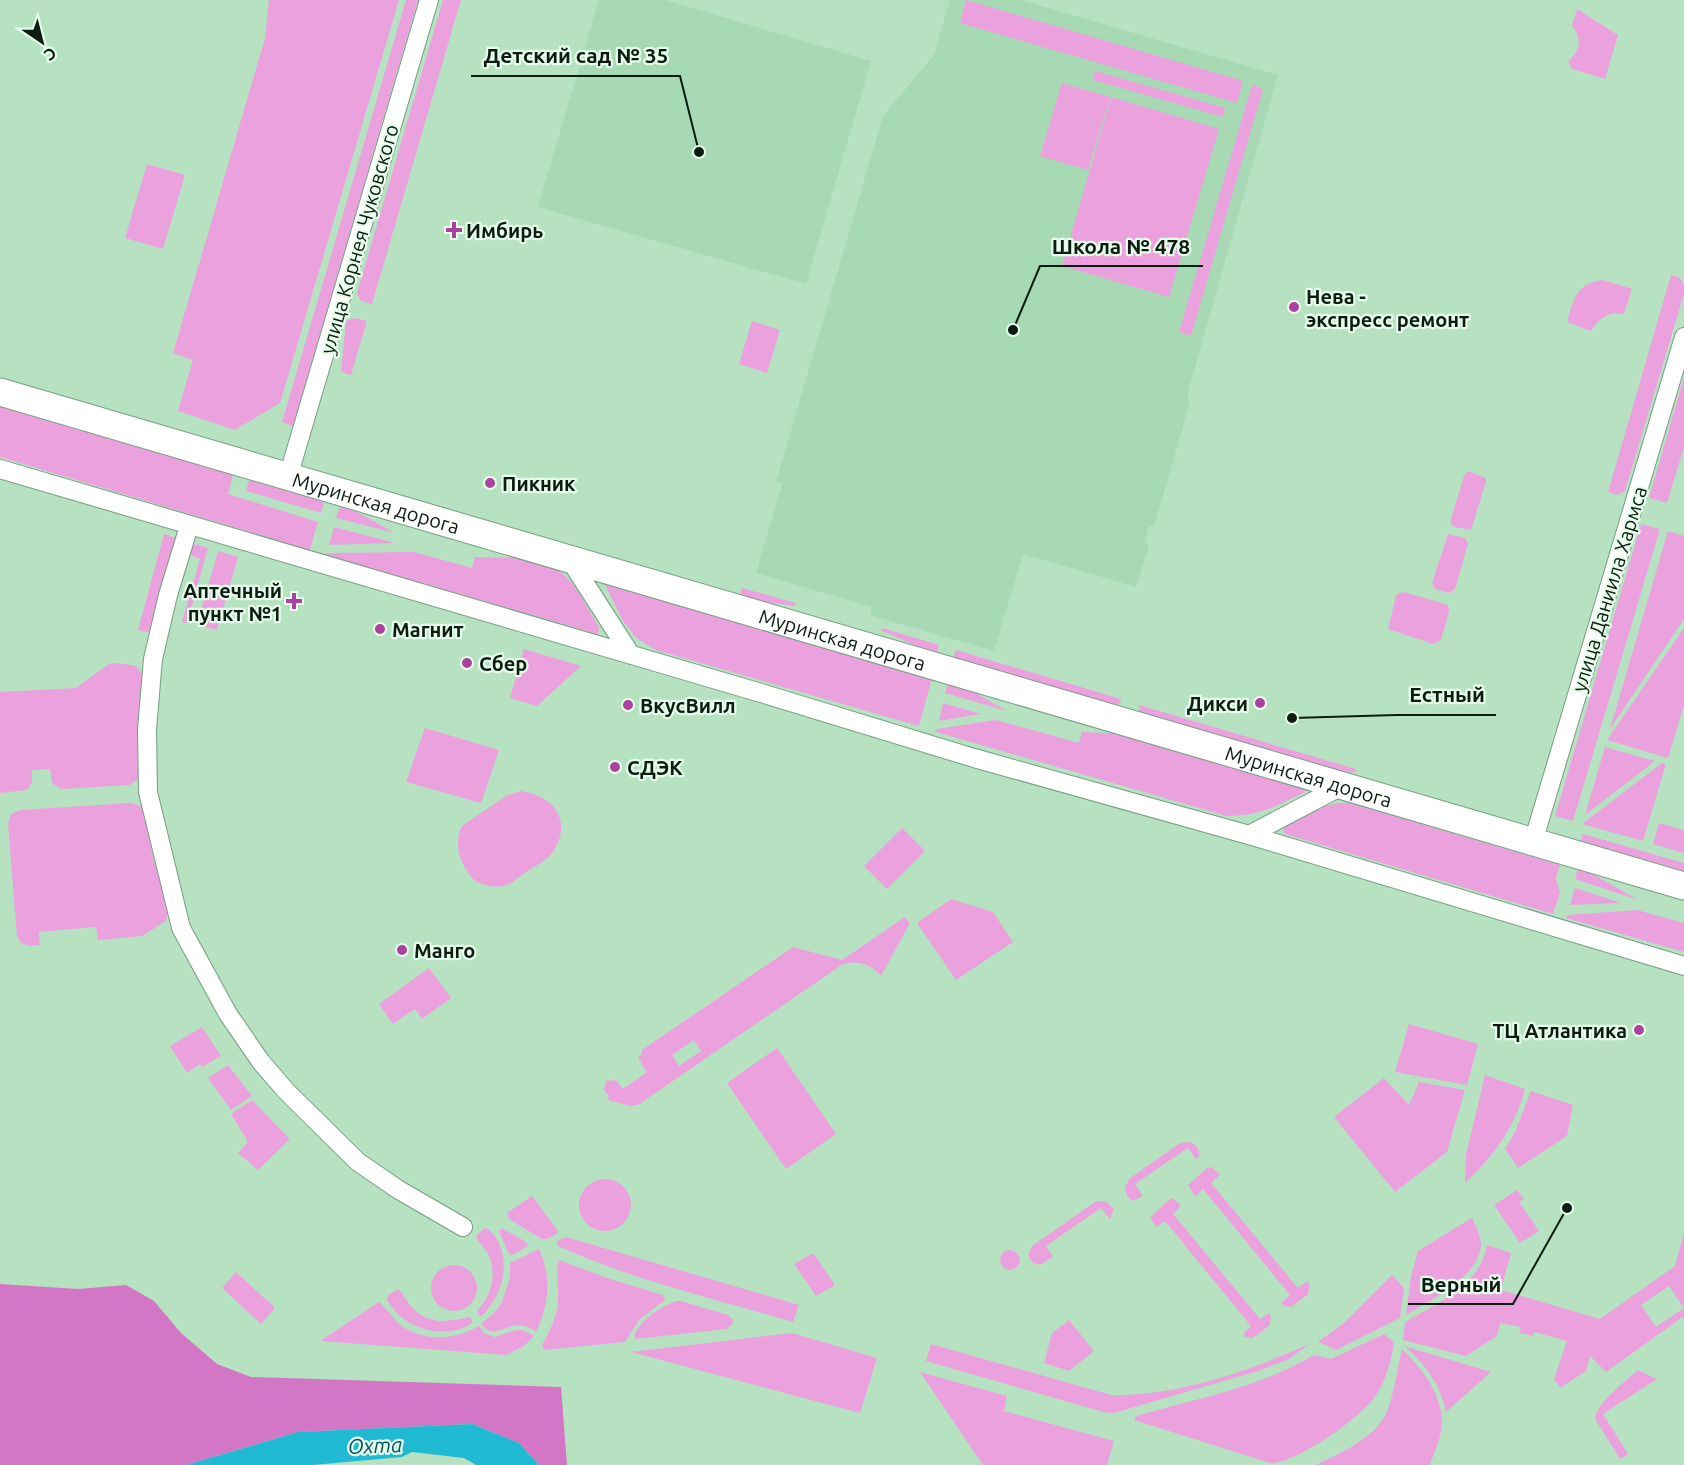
<svg xmlns="http://www.w3.org/2000/svg" width="1684" height="1465" font-family="Ubuntu,sans-serif">
  <rect width="100%" height="100%" fill="#b7e2c2"/>
  <path fill="#a7d9b4" d="M599,0H665L871,61L806,284L538,207Z
    M950,0H1021L1278,75L1188,392L1189,406L1154,527L1149,526L1145,542L1149,545L1136,587L1023,554L994,651L870,615L872,607L756,573L782,484L776,482L883,116L934,55Z"/>
  <path fill="#eca1df" fill-rule="evenodd" d="M269,0H399L280,403L235,430L178,411L193,360L173,353L265,38Z
    M406,0H418L293,426L282,422Z
    M443,0H461L372,304L361,301L357,293Z
    M966,0L1243,81L1237,103L960,23Z
    M1577,9L1618,35L1605,79L1572,69L1568,61C1580,52 1583,38 1572,26Z
    M1095,71L1225,108L1223,117L1093,80Z
    M1062,83L1110,97L1088,170L1040,156Z
    M1252,85L1263,89L1191,336L1179,332Z
    M1111,97L1219,129L1169,297L1062,266Z
    M147,164L185,175L163,249L125,238Z
    M1671,275C1684,278 1684,282 1684,294L1625,491L1617,495L1608,492Z
    M1603,280L1632,289L1624,314C1608,311 1600,318 1591,331L1567,322C1574,299 1575,284 1603,280Z
    M355,318L367,321L351,375L341,372L346,321Z
    M752,321L780,330L767,373L739,364Z
    M1684,377V447L1667,503L1649,498Z
    M0,406L233,475L228,494L318,522L310,550L0,457Z
    M1467,472H1471L1486,478V482L1471,530L1455,527L1451,524V519L1464,476Z
    M249,480L324,502L321,513L246,491Z
    M340,507L357,512L395,533L336,518Z
    M1641,524L1660,529L1573,821L1555,816Z
    M334,527L395,543L329,545Z
    M1668,531L1684,536V619L1610,729Z
    M164,534L176,538L151,633L138,630Z
    M1448,534L1465,538L1468,544L1455,589L1449,593L1435,589L1432,583Z
    M191,543L208,548L187,623L182,622L200,559L189,554Z
    M218,551L238,557L217,630L197,625Z
    M414,552L472,568L475,557C509,558 548,555 572,583C582,596 590,613 599,627V631L597,634L326,555V553Z
    M609,582L932,678L919,726L656,650L636,638L623,621L605,585Z
    M742,588L796,603L795,606L744,599L740,593Z
    M1404,592L1445,604L1449,607V612L1441,640L1433,644L1388,629L1396,596L1399,593Z
    M882,628L939,645L936,654L882,631Z
    M1684,628V705L1668,758L1607,740Z
    M524,649L581,666L537,706L510,698Z
    M956,650L1121,699L1120,703L1114,707L953,659Z
    M117,663L136,666L143,675L139,778L130,785L61,789L52,783L50,769L32,770V782L27,790L0,793V692L76,688L109,664Z
    M948,682L967,688L1007,711L945,693Z
    M943,703L981,714L939,721Z
    M1139,705L1356,769L1355,773L1318,767L1139,715Z
    M996,720L1079,743L1082,732L1127,734L1308,788L1305,792C1276,806 1260,816 1227,816L936,732L937,729Z
    M425,728L499,750L481,803L406,782Z
    M1605,747L1655,761L1585,815Z
    M1662,763L1666,764L1643,841L1582,824Z
    M520,791C554,795 574,822 552,853C546,861 534,867 526,872C520,876 513,883 507,885C497,889 478,885 472,878C469,874 466,869 464,866C457,854 456,838 462,826L506,796Z
    M131,803L141,806L145,812L153,857L168,910L166,921L142,936L98,940L96,927L39,932L40,945C30,947 21,946 17,936L8,824L11,814L20,810Z
    M1338,803H1350L1560,865L1556,878L1560,893L1553,914L1285,834L1283,830L1285,827L1319,808Z
    M1659,823L1684,830V853L1653,844Z
    M902,828L925,851L887,889L864,866Z
    M1583,834L1684,863V871L1581,841Z
    M1578,869L1591,873L1638,900L1575,879Z
    M1575,888L1621,903L1570,905Z
    M951,899L993,912L1013,942L956,980L917,923Z
    M1637,910L1684,923V952L1566,918L1567,915Z
    M905,917L910,923L881,976C870,964 858,960 843,964L638,1105L630,1106L608,1100L609,1096L604,1090L607,1080L612,1081L615,1079L623,1089L647,1072L638,1058L641,1055L642,1050L793,947L842,960ZM694,1040L701,1051L679,1066L672,1055Z
    M429,968L451,998L422,1019L415,1009L393,1024L379,1004Z
    M1409,1024L1478,1044L1467,1085L1395,1072Z
    M202,1027L221,1056L202,1067L200,1064L187,1073L170,1046Z
    M777,1048L836,1134L786,1169L727,1083Z
    M228,1065L252,1096L231,1110L208,1078Z
    M1485,1075L1525,1089C1515,1127 1494,1156 1465,1183L1466,1154Z
    M1384,1078L1409,1105L1419,1082L1465,1090L1447,1152L1395,1192L1334,1117Z
    M1531,1091L1573,1105L1567,1136L1518,1168L1505,1149L1516,1130Z
    M252,1100L290,1139L258,1170L238,1153L248,1142L231,1114Z
    M1190,1142C1196,1145 1200,1149 1199,1156L1196,1159L1188,1148L1135,1184L1143,1196L1133,1201L1127,1196L1125,1188L1129,1179L1180,1143Z
    M1212,1167L1220,1175L1211,1183L1298,1288L1307,1281L1310,1285L1308,1294L1291,1307L1284,1306L1281,1303L1290,1295L1203,1189L1195,1196L1188,1185L1207,1168Z
    M579 1205a26 26 0 1 1 52 0a26 26 0 1 1-52 0Z
    M1517,1190L1524,1199L1519,1202L1539,1231L1520,1243L1494,1205Z
    M532,1196L558,1231V1233L547,1239H542L509,1219L507,1213Z
    M1173,1198L1181,1206L1173,1214L1260,1319L1269,1313L1271,1317L1270,1325L1253,1338L1245,1337L1243,1334L1251,1326L1165,1221L1156,1227L1150,1217L1169,1200Z
    M1103,1201L1108,1203L1114,1210L1110,1219L1101,1208L1046,1246L1053,1257L1040,1265L1033,1263L1028,1255L1032,1246L1095,1202Z
    M1472,1218C1476,1226 1481,1236 1481,1245C1479,1277 1430,1301 1406,1315L1411,1276L1418,1251Z
    M485,1228C492,1230 494,1235 498,1241C511,1268 501,1296 482,1316H479L477,1311C492,1295 498,1272 487,1252C483,1246 478,1242 476,1236Z
    M502,1228L526,1242L528,1246L512,1255L509,1254L499,1231Z
    M1684,1233V1308L1669,1286L1641,1305L1656,1327L1684,1308V1316L1606,1372L1590,1356L1586,1371L1560,1388L1554,1379L1567,1341L1534,1332L1533,1336L1519,1333L1521,1327L1500,1323L1497,1336L1466,1356L1403,1340L1405,1322C1436,1304 1481,1285 1487,1245L1511,1253L1501,1290L1600,1319L1675,1266Z
    M566,1237L799,1305L793,1322C715,1299 633,1280 558,1246L557,1241Z
    M539,1249C552,1276 549,1306 536,1332C511,1312 497,1345 481,1324L495,1312L502,1302L510,1277V1263Z
    M1000 1260a10 10 0 1 1 20 0a10 10 0 1 1-20 0Z
    M813,1253L835,1285L816,1296L794,1264Z
    M559,1260L610,1279L663,1295L665,1300L639,1320L625,1342L544,1350L542,1345C550,1331 556,1318 558,1303C559,1293 555,1265 559,1260Z
    M431 1288a23 23 0 1 1 46 0a23 23 0 1 1-46 0Z
    M236,1272L275,1308L261,1324L222,1288Z
    M1392,1275L1404,1288L1400,1318L1336,1350L1318,1342L1345,1322Z
    M398,1289C403,1293 405,1299 409,1304C427,1326 446,1322 470,1317L473,1322C457,1336 427,1333 410,1323C400,1318 393,1309 387,1300L388,1295Z
    M676,1301H681L728,1315L733,1320L732,1325L727,1329L636,1339L634,1335C643,1318 658,1308 676,1301Z
    M379,1302C386,1307 391,1316 398,1323C421,1342 454,1341 479,1326L484,1333L494,1337C510,1333 518,1324 534,1336L524,1346L506,1355L320,1341Z
    M1069,1320L1094,1351L1069,1371L1044,1363L1052,1333Z
    M792,1333L877,1358L860,1413L631,1352Z
    M1384,1334L1394,1342C1391,1363 1386,1381 1374,1398C1360,1418 1294,1465 1270,1463L1134,1420L1136,1416C1195,1399 1261,1387 1314,1355L1331,1359Z
    M931,1344L1111,1395C1181,1396 1247,1371 1310,1344L1287,1360L1258,1371L1114,1413L1103,1412L926,1361Z
    M1404,1346L1491,1372L1446,1412C1440,1384 1426,1365 1404,1346Z
    M1402,1349C1422,1369 1442,1393 1442,1423C1442,1436 1434,1453 1430,1465H1316C1342,1452 1377,1438 1388,1409C1395,1390 1397,1368 1402,1349Z
    M1638,1370L1657,1379L1603,1414L1628,1454L1620,1459L1595,1419C1596,1403 1626,1381 1638,1370Z
    M920,1372L1007,1396L1004,1411L1114,1441L1107,1465H983Z"/>
  <path fill="#d376c5" d="M0,1284L78,1289L126,1285L154,1301L181,1333L217,1364L251,1377L561,1387L567,1465H539L519,1443L472,1424L298,1432L186,1465H0Z"/>
  <path fill="#21bad4" d="M472,1424L519,1443L539,1465H476L464,1458L412,1452L402,1457L313,1465H186L298,1432Z"/>
  <g fill="none" stroke-linecap="round" stroke-linejoin="round">
    <defs>
      <path id="street" d="M0,469L761,693L974,758L1249,835L1684,966
        M288,477L429,0
        M189,526L168,595L153,659L147,729L148,792L181,928L228,1014L261,1062L287,1092L358,1162L399,1190L463,1227
        M570,560L631,655
        M1249,835L1342,786
        M1533,842L1684,337"/>
      <g id="secondary">
        <path id="s1" d="M0,392L1684,886"/>
      </g>
    </defs>
    <use href="#street" stroke="#759e80" stroke-width="20"/>
    <use href="#secondary" stroke="#759e80" stroke-width="29"/>
    <use href="#street" stroke="#fff" stroke-width="18"/>
    <use href="#secondary" stroke="#fff" stroke-width="27"/>
  </g>
  <g fill="#ad41a0" stroke="#e7fdec" stroke-width="2">
    <path d="M451 221h6v6h6v6h-6v6h-6v-6h-6v-6h6z"/>
    <circle cx="1294" cy="307" r="6"/>
    <circle cx="490" cy="483" r="6"/>
    <path d="M291 592h6v6h6v6h-6v6h-6v-6h-6v-6h6z"/>
    <circle cx="380" cy="629" r="6"/>
    <circle cx="467" cy="663" r="6"/>
    <circle cx="1260" cy="703" r="6"/>
    <circle cx="628" cy="705" r="6"/>
    <circle cx="615" cy="767" r="6"/>
    <circle cx="402" cy="950" r="6"/>
    <circle cx="1639" cy="1030" r="6"/>
  </g>
  <g text-anchor="middle" dominant-baseline="central" stroke-width="4.5" stroke-linejoin="round" paint-order="stroke">
    <g font-size="20" font-weight="bold" fill="#0c1c11" stroke="#e7fdec" text-anchor="start">
      <text x="466" y="230">Имбирь</text>
      <text x="1306" y="296">Нева -<tspan x="1306" dy="23">экспресс ремонт</tspan></text>
      <text x="502" y="483">Пикник</text>
      <text x="282" y="590" text-anchor="end">Аптечный<tspan x="282" dy="23">пункт №1</tspan></text>
      <text x="392" y="629">Магнит</text>
      <text x="479" y="663">Сбер</text>
      <text x="1248" y="703" text-anchor="end">Дикси</text>
      <text x="640" y="705">ВкусВилл</text>
      <text x="627" y="767">СДЭК</text>
      <text x="414" y="950">Манго</text>
      <text x="1627" y="1030" text-anchor="end">ТЦ Атлантика</text>
    </g>
    <g font-size="20" fill="#0c1c11" stroke="#e7fdec">
      <text transform="translate(359 239) rotate(-74)">улица Корнея Чуковского</text>
      <text stroke="none"><textPath href="#s1" startOffset="392">Муринская дорога</textPath></text>
      <text transform="translate(1609 589) rotate(-73)">улица Даниила Хармса</text>
      <text stroke="none"><textPath href="#s1" startOffset="878">Муринская дорога</textPath></text>
      <text stroke="none"><textPath href="#s1" startOffset="1364">Муринская дорога</textPath></text>
    </g>
    <g font-size="21" font-style="italic" fill="#005562" stroke="#e7fdec">
      <text transform="translate(375 1445) rotate(-2)">Охта</text>
    </g>
  </g>
  <path fill="none" stroke="#0c1c11" stroke-width="2" d="M699 152L680 76H471M1013 330L1040 266H1203M1292 718L1397 715H1496M1567 1208L1513 1304H1408"/>
  <g fill="#0c1c11" stroke="#e7fdec" stroke-width="2">
    <circle cx="699" cy="152" r="6"/>
    <circle cx="1013" cy="330" r="6"/>
    <circle cx="1292" cy="718" r="6"/>
    <circle cx="1567" cy="1208" r="6"/>
  </g>
  <g font-size="21" text-anchor="middle" font-weight="bold" fill="#0c1c11" stroke="#e7fdec" stroke-width="4.5" stroke-linejoin="round" paint-order="stroke">
    <text x="576" y="63">Детский сад № 35</text>
    <text x="1121" y="254">Школа № 478</text>
    <text x="1447" y="702">Естный</text>
    <text x="1461" y="1292">Верный</text>
  </g>
  <g transform="translate(42 42) rotate(145)" stroke="#e7fdec" stroke-width="4.5" paint-order="stroke">
  <path d="M0-4.5L10 22L0 15L-10 22Z" fill="#0c1c11"/>
  <text y="-9" font-size="16" font-weight="bold" text-anchor="middle" fill="#0c1c11">С</text>
  </g>
</svg>
